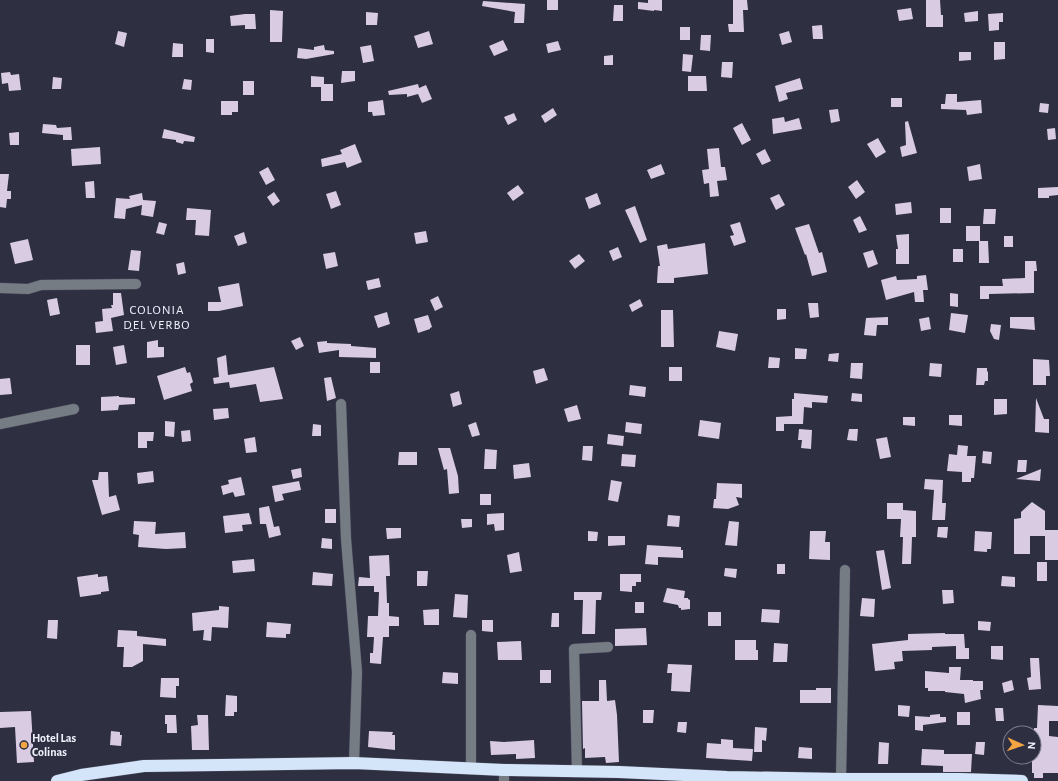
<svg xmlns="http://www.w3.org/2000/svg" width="1058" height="781" font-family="'Alegreya Sans',sans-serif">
  <rect width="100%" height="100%" fill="#2e2f41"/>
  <path fill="#d9cce2" d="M547,0H558V10H547Z
    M648,0H662V11L654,10V11L638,9V2L648,3Z
    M733,0H747L748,10H743L744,32H729L728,24H733Z
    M926,0H940L941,15H943V27H926Z
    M483,1L525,4L524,23H514L515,12L482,6Z
    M614,5H623V21H613Z
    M911,8L913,19L899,21L897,10Z
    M270,10L283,11L282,42H270Z
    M978,11V21L965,22L964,13Z
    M366,12L378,13L377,25H366Z
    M1003,13V22H999V30L989,31L988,14Z
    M245,14H255L256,29H245V25L231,26L230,16Z
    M822,25L823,39H813L812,26Z
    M680,27H690V40H680Z
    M118,31L127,33L124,47L115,44Z
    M429,31L433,44L418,48L414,36Z
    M789,31L792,42L782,45L779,34Z
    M701,35H711L710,51L700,50Z
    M206,39H214V53L206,52Z
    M503,40L508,50L494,56L489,46Z
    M558,41L561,50L548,53L546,44Z
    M994,42H1005V59L994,60Z
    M173,43L183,44V57H172Z
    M324,45L325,50L334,51V54L306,59L297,58L298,48L314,50V47Z
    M371,45L374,61L363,63L360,47Z
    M959,52H971V60L959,61Z
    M683,54L693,55L691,72L682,71Z
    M613,55V65H604V56Z
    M722,62H733L732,78L721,77Z
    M342,71H355V81L341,83Z
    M10,72L11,75L19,74L21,90L9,91L8,83L2,84L1,73Z
    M311,76L324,77V84H333V101H321V87H311Z
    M688,76H706L707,91H688Z
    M53,77L62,78L61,89H52Z
    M800,78L803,89L786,93L788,99L779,102L775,86Z
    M184,79L192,80L191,90L182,89Z
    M243,81H254V95H243Z
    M418,84L419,88L426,85L432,99L422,103L418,94L407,97V94L389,95L388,91Z
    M946,94H957V102L981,100L982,113L967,115L966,110L941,109V104H945Z
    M891,98H902V107H891Z
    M383,100L385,115L373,116L372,112H368V102Z
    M221,101H238V112H232V115H221Z
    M1040,103L1049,104L1048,113L1039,112Z
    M553,108L557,115L545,123L541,116Z
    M838,109L840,121L831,123L829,110Z
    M514,113L517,120L508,125L504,117Z
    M784,117L785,122L799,118L802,129L773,134L772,119Z
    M908,121L917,153L902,157L900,147L906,145L905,122Z
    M742,123L751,140L742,145L733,128Z
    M43,124L56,125L57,128L71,127L72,140H63V135L42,133Z
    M1055,128L1056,139L1048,140L1047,129Z
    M164,129L195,137L194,142L184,141L183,144L176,142V140L162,138Z
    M19,132V145H10L9,133Z
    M878,138L886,152L876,158L867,144Z
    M355,144L362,162L347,168L345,162L322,167L321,159L342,154L340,150Z
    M100,147L101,164L72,166L71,149Z
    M719,148L721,167H725L727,180L717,181L719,196L710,197L709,183L704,184L702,170L709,169L707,149Z
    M765,149L771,161L762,165L756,154Z
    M661,164L665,174L651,179L647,170Z
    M980,164L982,179L969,181L967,167Z
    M268,167L275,180L266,185L259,172Z
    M0,174H9L7,191H11V199H7L6,208L0,207Z
    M857,180L865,192L856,199L848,187Z
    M94,181L95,198H86L85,182Z
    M518,185L524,193L513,201L507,193Z
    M1058,187V195L1049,196V198H1038V188Z
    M336,191L341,205L331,209L326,194Z
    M274,192L280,201L273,206L267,197Z
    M142,193L143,200L156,201L153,217L141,215L142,205L126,209L125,219L114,218L116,198L130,199L129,196Z
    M597,193L601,204L589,209L585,198Z
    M779,194L785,205L776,210L770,198Z
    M911,202L912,213L896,215L895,204Z
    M635,206L647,240L640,243L625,210Z
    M187,208L211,210L209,236L195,235L196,220H186Z
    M940,208H951V223H940Z
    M984,209H996L995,224H983Z
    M860,216L867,230L859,233L853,220Z
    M159,222L167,224L164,235L156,233Z
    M740,222L746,242L734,246L730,236L734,235L730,225Z
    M809,224L819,253L822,252L827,272L812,276L806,254L805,255L795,228Z
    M966,226H980V241H966Z
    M426,231L428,242L416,244L414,233Z
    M244,232L247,243L238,246L234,236Z
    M909,234V264H896V249H898L896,235Z
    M1004,236H1013V247H1004Z
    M28,239L33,260L15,264L10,243Z
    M979,241H988L989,263H979Z
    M705,243L708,274L674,278V283H657L658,266H660L657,246L667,244L668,249Z
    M618,247L622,257L613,261L609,251Z
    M953,249H963V262H953Z
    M131,250L141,251L139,271L128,270Z
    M873,250L878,264L868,268L863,253Z
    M335,252L338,266L326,269L323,254Z
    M579,254L585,261L575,269L569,261Z
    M1025,261H1036L1037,271H1034V293L989,294V299H980V286H1003L1002,279L1025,278Z
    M184,262L186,273L178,275L176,264Z
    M926,275L928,290H923L924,302H915L914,292L886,300L881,280L896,276L897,280L917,279V276Z
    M379,278L381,287L368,290L366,281Z
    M239,283L243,306L219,311H208V302H221L218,287Z
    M113,293H121L124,315L111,318L113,331L96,333L95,322L103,321L102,309L112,308L111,305H113Z
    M950,293L958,294V307L950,306Z
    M438,296L443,307L435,311L430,300Z
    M57,298L60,314L50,316L47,300Z
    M640,299L643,306L632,312L629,305Z
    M808,303H818L819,317L810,318Z
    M777,309H786V319L777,320Z
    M661,310H673L674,347H661Z
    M387,312L390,324L378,328L374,316Z
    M951,313L968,315L965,333L949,330Z
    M428,315L432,327L430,328V329L418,333L414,319Z
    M888,317V325H877L876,336L864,335L866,318Z
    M929,317L931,329L921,331L919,319Z
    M1010,317H1034L1035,330L1010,328Z
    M130,321L139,322V331H130Z
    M991,324L1001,325L999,340L994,339L990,331Z
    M719,331L738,334L735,351L716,347Z
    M300,337L304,346L296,350L291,341Z
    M158,340V347H164V357L147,358V342Z
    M327,341V343L351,344V346L376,348V358L339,357V350L319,353L317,342Z
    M76,345H90V365H76Z
    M124,345L127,363L116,365L113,347Z
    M795,348L807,349L806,359H795Z
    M839,353L838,362L828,361L829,354Z
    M226,355L228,375L274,367L283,399L260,402L256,384L230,388L229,382L214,384L213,378L219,377L217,358Z
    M769,357L780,358L779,368H768Z
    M1033,359L1049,360L1050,376H1046V385H1033Z
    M370,362H380V373H370Z
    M851,363H863L862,379L850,378Z
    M930,363L942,364L941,377L929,376Z
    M185,367L187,373L190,372L193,382L190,384L192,391L164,400L157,376Z
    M669,367H682V381H669Z
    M544,368L548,380L536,384L533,371Z
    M977,368H987V371L988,372V381H985L984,385H976Z
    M331,377L336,398L327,401L324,378Z
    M10,378L12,394L0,395V379Z
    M630,385L646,387L645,397L629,395Z
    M459,391L462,404L453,407L450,394Z
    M794,393L828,396L827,403L812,402V408L804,407L803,424H784V431H776V417L792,416V399H794Z
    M852,393L862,394V402L851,401Z
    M119,396V397L135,398V404L119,405L118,410L101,411V397Z
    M1036,398L1044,419H1049V433L1035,432Z
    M994,399H1007V414L994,415Z
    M577,405L581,419L568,422L564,409Z
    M228,408L229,418L214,420L213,409Z
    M949,415H962V426L949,425Z
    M903,417H915V426L903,425Z
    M700,420L721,423L719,439L698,436Z
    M165,421L175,422L174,437L165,436Z
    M476,422L480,435L472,437L468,425Z
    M626,422L642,424L641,434L625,432Z
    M313,424L321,425V436H312Z
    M799,429L812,430L811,449L801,448L802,440H798Z
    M849,429H858L857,441L847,440Z
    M190,430L191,441L182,442L181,431Z
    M138,432H154L153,441H147V448H138Z
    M608,434L624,436L623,446L607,444Z
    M255,437L257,452L246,453L244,439Z
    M887,437L891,457L880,459L876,439Z
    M958,445L968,446L967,456H976L974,478H971V482H962V472L947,471L949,454L957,455Z
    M583,446H593L592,461L582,460Z
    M438,448H450L458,476L459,493L449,494L447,469L444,470Z
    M485,449L497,450L496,469H484Z
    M983,451L992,452L991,464L982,463Z
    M399,452H417V465H398Z
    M622,454L636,455L635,467L621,466Z
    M1018,460H1027L1026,472H1017Z
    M529,463L531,477L514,479L513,465Z
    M301,468L302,477L293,479L291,470Z
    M1041,469L1040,481L1016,479Z
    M153,471L154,482L138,484L137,473Z
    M99,472H108L109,497L116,495L120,510L102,515L92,480H98Z
    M241,477L245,495L235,497L233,492L223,495L221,486L229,484L228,480Z
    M925,479L943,480L942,503H946L945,520H932L934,490L924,489Z
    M611,480L622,482L618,502L608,500Z
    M299,481L301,490L282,494L284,500L275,502L272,486Z
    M717,483L742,484V498L736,497L739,505L728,509L713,508L714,499H716Z
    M480,494H491V505H480Z
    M1032,502L1045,511V530H1058V560H1045V536H1030V554H1014V519L1021,518V512Z
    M887,503H903V510L916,511V537H912L911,564H902L903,537H900L901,519H887Z
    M269,506L274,527L279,526L281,535L269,538L266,524H260L259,508Z
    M325,509H336V523H325Z
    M249,513L252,524L242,525L243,531L225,533L223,516Z
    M504,513V530L495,531L494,524L487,525V514Z
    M668,515L680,516L679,527L667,526Z
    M461,519H472V527L462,528Z
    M134,521L156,522L155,534L185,532L186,548L166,549L138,547L139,535L133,534Z
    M729,521L739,522L737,546L725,545Z
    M938,527H948L947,538L937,537Z
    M386,528H401V538L387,539Z
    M588,531L598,532L597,541H588Z
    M810,531H826L825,542H830V560L809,559Z
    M975,531L992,532L991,549H987V552L974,551Z
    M608,536H625V545L608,546Z
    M322,538L332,539V549L321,548Z
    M647,545L681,547V550H683V558L658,557V565L645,564Z
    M884,550L891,588L882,590L876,551Z
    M519,552L522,571L510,573L507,555Z
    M389,555L390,576H386L387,603H389V616L399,617V626H389V637H383L381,664L370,663V653H373L374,637H367L368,616H378L379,592H374V586H358L359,577L370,578L369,556Z
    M254,559L255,571L233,573L232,561Z
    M1037,562H1047V581H1037Z
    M777,564H785V574H777Z
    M725,568L737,569L736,578L724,576Z
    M417,571H428L427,586H417Z
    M313,572L333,574L332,586L312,585Z
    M98,574V577L107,576L109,591L101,592V594L80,597L77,577Z
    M620,574H641V582H636V586H632V592L620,591Z
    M1002,576L1015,577V587L1001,586Z
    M667,588L685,591L684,598H688V599L690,600V609L681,610V608H679L678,605L663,602Z
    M942,590H953L954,603L943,604Z
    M574,592H602L601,600H596L595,634H582L583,600H574Z
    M455,594L468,595L467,618L453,617Z
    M862,598L875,599L874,617L860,616Z
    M635,602H644V613H635Z
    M219,606L229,607L228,628L212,627L211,641L203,640L204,630L193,631L192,613L219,610Z
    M439,609V625H424L423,610Z
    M762,609L780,610L779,623L761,622Z
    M708,612H721V626H708Z
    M552,613H559V627H551Z
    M48,620H58L57,639L47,638Z
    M482,620H493V632L482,631Z
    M978,621L991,622L990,631L978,630Z
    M267,622L291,624L290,634H286V638L266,637Z
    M646,628L647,645L615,646V629Z
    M118,630L137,631V636L166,639V646L143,644V661L132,667H123L124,647H117Z
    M945,633V634H964L965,648H969V659H956V646L932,647V650L902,651L903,661L894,662L895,669L875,671L872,644L908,640V634Z
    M735,640H756V650H758V660H735Z
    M521,641L522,660H498L497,642Z
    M774,643L788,644L787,662H773Z
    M991,646H1003V660L991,659Z
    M1030,658H1039L1041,689L1029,690L1027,678L1031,677Z
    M668,664L692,665L690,692L671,691L672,673H667Z
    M949,667H961L960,680H973V681H983V690H980L981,699L965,703L964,694L945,692V691H928V688H925V671L949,673Z
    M540,670H551V683H540Z
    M443,672L458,673V684L442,683Z
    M161,678H179V686H176V698L160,697Z
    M599,680H606L607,701L615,700L617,715L619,762L606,763L605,757L585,758V748L583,749L582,701H599Z
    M1012,680L1014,690L1004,693L1002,683Z
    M816,688H831V703H800V690H816Z
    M226,695L237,696V712H234V716H225Z
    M898,705L910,706L909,717L898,716Z
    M1038,705L1058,706V721H1049V736L1058,737V773H1043V778H1034V773H1032V757H1034V728H1037Z
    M995,708H1003L1004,721H996Z
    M643,710H654L653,723H643Z
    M31,711L34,762L17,763L15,727L0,728V712Z
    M957,712H970V725H957Z
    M940,714V717H946V722L923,725V731L915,730V716L930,717V715Z
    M165,715H176L177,733H167V724H165Z
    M197,715H208L209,750H192L191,726L198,725Z
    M678,722H687L686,733L677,732Z
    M755,727L767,728L766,741L762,740V752H754Z
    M111,731L120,732V735H122L121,746L110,745Z
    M369,731L393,732L392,735H395V750L368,747Z
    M721,739L733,740V748L753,749L752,761L706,758L707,743L721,744Z
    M534,740L535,758L516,759V754L491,755L490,741L504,742Z
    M879,742L889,743L888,764H878Z
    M976,742H985L984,755L975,754Z
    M799,747L812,748V759L798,758Z
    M922,749L944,750V754H972L971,772H943V766L921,765Z"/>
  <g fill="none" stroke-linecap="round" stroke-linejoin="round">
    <defs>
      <path id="minor" d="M0,288L28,289L41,285L136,284
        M341,404L346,539L357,672L354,763
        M0,424L74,409
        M471,635V768
        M504,770V781
        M577,771L574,649L608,647
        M841,779L845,570"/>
      <path id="highway" d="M57,781L81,775L144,766L354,763L504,770L619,772L727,777L841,779H960L1022,781"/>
    </defs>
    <use href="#minor" stroke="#494a5b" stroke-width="11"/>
    <use href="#highway" stroke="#494a5b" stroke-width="13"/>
    <use href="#minor" stroke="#767c84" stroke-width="10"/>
    <use href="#highway" stroke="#d5e5f9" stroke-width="12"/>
  </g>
  <circle fill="#f3a443" stroke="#2e2f41" stroke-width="1.5" cx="24" cy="745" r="4"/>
  <g text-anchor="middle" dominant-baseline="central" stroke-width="4" stroke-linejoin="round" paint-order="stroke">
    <g font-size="12" font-weight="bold" fill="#f0f1fd" stroke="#2e2f41" text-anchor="start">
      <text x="32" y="738">Hotel Las<tspan x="32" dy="14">Colinas</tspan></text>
    </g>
    <g font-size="13" letter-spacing="1" fill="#f0f1fd" stroke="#2e2f41">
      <text x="157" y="310">COLONIA<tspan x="157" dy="15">DEL VERBO</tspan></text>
    </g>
  </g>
  <g transform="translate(1022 745) rotate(93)"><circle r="19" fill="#2e2f41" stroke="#7c7d8c"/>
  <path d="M0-3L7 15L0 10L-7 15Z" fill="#f3a443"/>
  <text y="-6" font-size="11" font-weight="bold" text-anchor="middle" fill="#f0f1fd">N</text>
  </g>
</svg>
